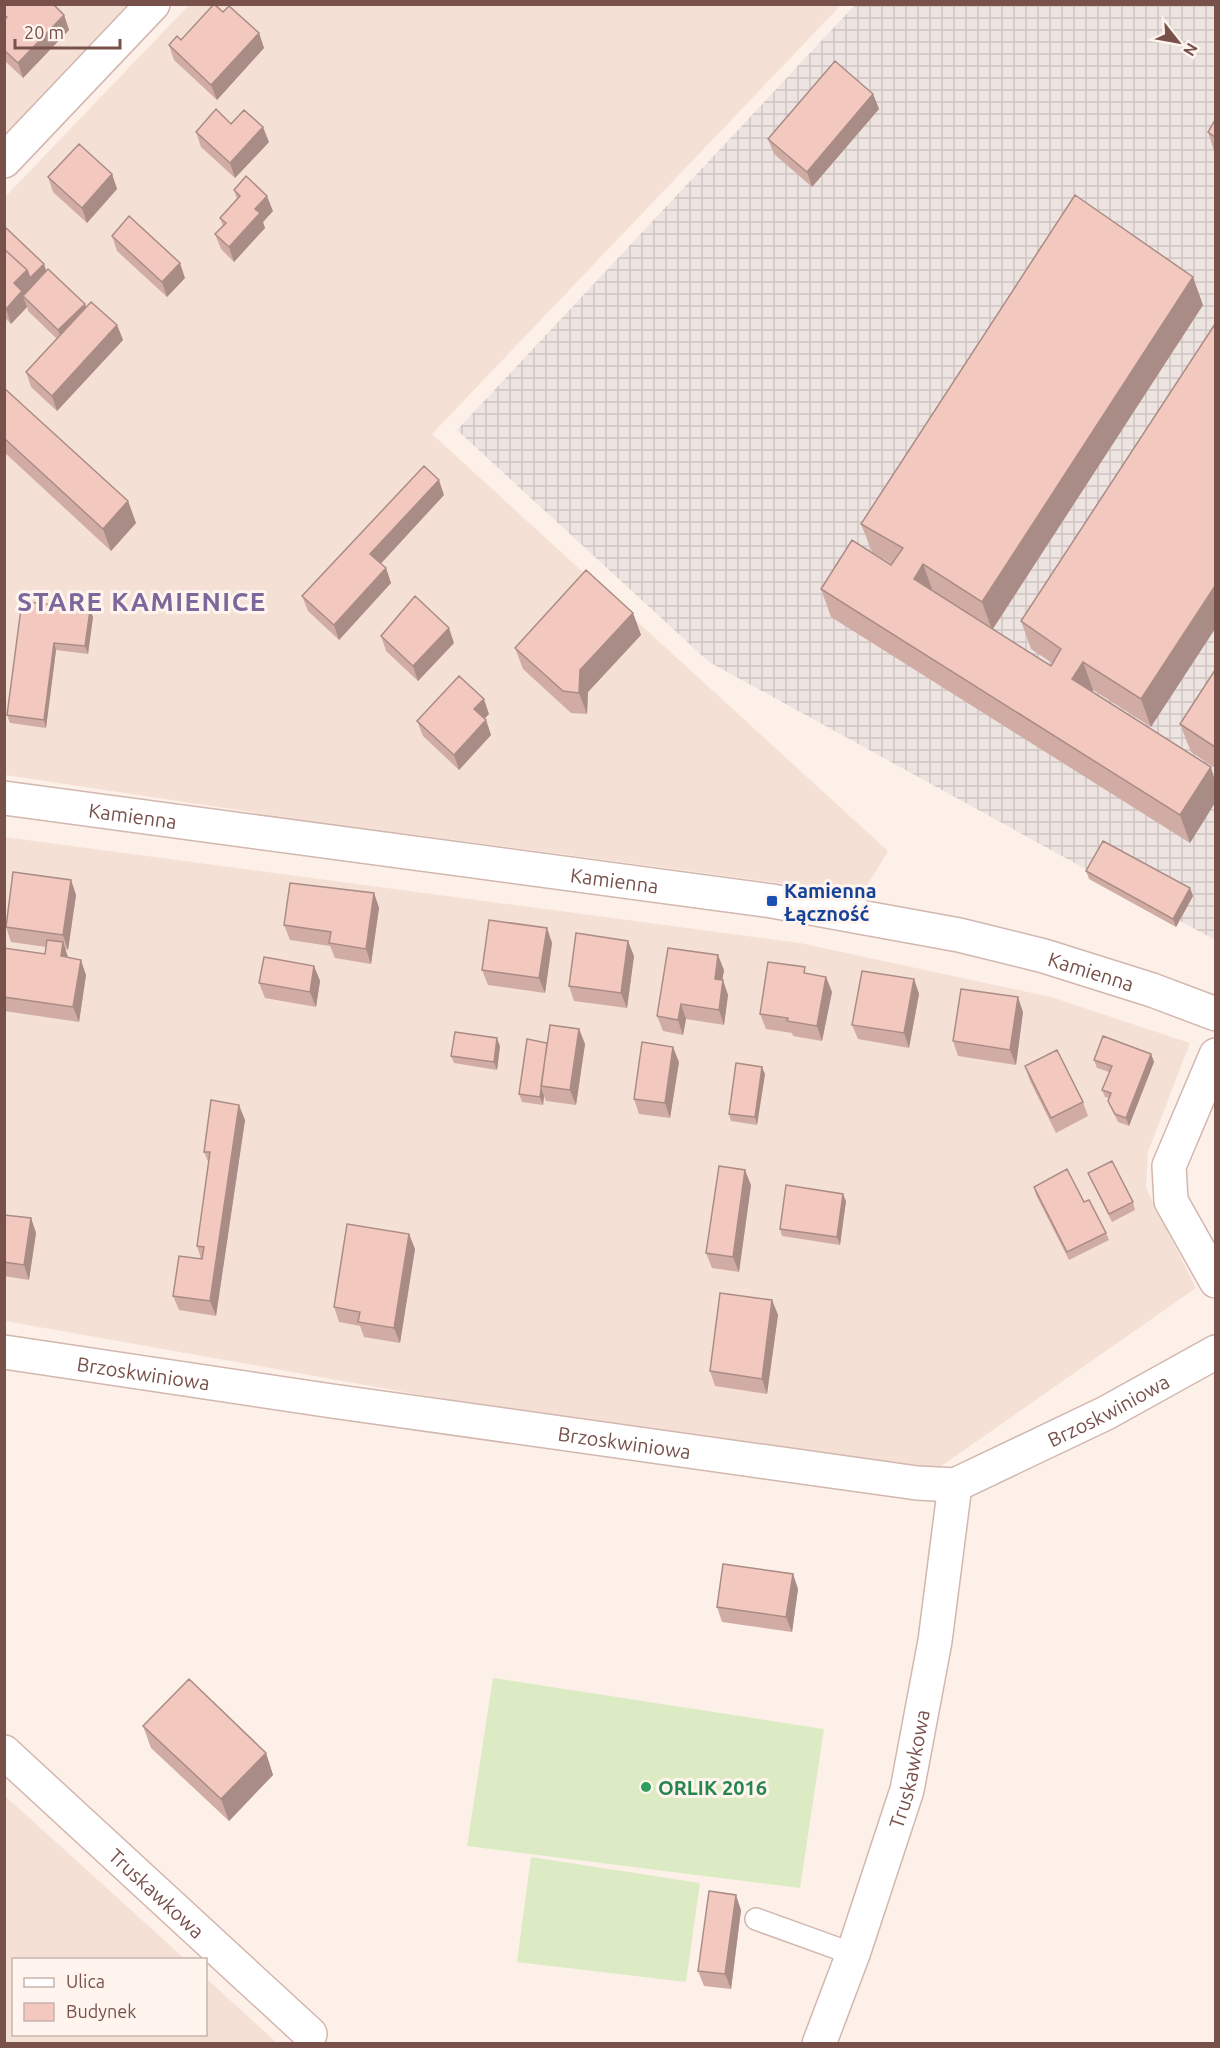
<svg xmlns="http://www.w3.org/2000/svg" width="1220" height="2048" font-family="Ubuntu,sans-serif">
  <defs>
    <pattern id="industrial-grid" width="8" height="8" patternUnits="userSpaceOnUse" patternTransform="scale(1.5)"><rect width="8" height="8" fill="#ede4e1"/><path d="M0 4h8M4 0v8" fill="none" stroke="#cfc5c3"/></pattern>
  </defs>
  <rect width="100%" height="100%" fill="#fdf0e8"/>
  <path fill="#f5e0d6" d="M5,5H130L5,138Z
    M189,5H841L432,434L888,851L862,894L298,819L5,775L4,198Z
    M4,837L800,943L1051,997L1190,1043L1148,1152L1146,1188L1196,1288L917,1483L5,1321Z
    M4,1795L185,1959L14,1960V2034H206V1978L277,2043H5Z"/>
  <path fill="url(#industrial-grid)" d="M855,5H1215V940L709,662L457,430Z"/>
  <path fill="#ddebc5" d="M493,1678L824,1729L800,1888L467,1846Z
    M531,1857L700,1883L686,1982L517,1962Z"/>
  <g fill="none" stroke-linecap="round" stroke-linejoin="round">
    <defs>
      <path id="service" d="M756,1919L853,1954"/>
      <g id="minor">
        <path d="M4,161L153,4"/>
        <path d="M1216,1055L1169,1166L1171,1201L1216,1281"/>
        <path id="s1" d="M4,1352L332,1401L917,1483L955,1485L1106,1413L1216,1352"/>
        <path id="s2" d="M4,1752L310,2034"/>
        <path id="s3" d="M819,2044L853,1954L907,1790L935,1641L955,1485"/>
      </g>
      <g id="tertiary">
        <path id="s4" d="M4,798L772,901L959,935L1044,956L1152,990L1216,1014"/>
      </g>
    </defs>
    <use href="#service" stroke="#d2b7af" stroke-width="24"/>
    <use href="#minor" stroke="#d2b7af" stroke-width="36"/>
    <use href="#tertiary" stroke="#d2b7af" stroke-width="36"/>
    <use href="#service" stroke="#fff" stroke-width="21"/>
    <use href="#minor" stroke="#fff" stroke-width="33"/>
    <use href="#tertiary" stroke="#fff" stroke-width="33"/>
  </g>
  <path fill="#d1aca4" d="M4,4L64,15L69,30L23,78L4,60Z
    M223,12L259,33L264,48L217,100L174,60L169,45L181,40Z
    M873,94L879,109L812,187L774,154L768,139Z
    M1215,120V154L1208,132Z
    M231,124L269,142L235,178L201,147L196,132Z
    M112,174L117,189L87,223L53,192L48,177Z
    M234,190L273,211L263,222L265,228L234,262L221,249L215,234L223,226L220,218L237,199Z
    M4,226L44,264L46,270L85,304L86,307L117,325L123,340L57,411L31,387L26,372L57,339L28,311L27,307L11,324L4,317Z
    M112,236L185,278L167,297L117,251Z
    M1203,305L993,629L1051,666L1052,663L1031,649L1021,621L1215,324L1151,727L1093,690L1092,692L1211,767L1190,843L831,617L821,589L891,565L892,564L872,552L861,524Z
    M4,388L128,501L136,523L111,551L4,452Z
    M444,495L380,563L386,568L391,583L339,640L308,611L302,596Z
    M22,601L90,610L93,617L88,654L56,650L46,728L10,723L7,715Z
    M633,613L641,635L588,692L587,714L571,713L523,669L515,648Z
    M381,636L454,643L418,681L386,651Z
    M1215,670V768L1191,752L1180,724Z
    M489,714L484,719L486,720L491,735L459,770L423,736L417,721Z
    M1086,871L1190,888L1193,896L1176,927L1089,879Z
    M71,880L76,895L68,950L65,949L68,958L86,975L79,1022L4,1011V948L45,954L46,947L11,942L6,927Z
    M374,893L379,908L371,964L335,958L330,946L290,940L284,925Z
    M547,928L552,943L545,993L488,985L482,970Z
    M634,956L627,1008L574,1001L569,986Z
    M314,966L320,981L316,1007L265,998L259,983Z
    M724,970L722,980L728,995L724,1025L686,1019L683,1035L663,1031L657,1016Z
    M808,974L826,977L832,992L822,1041L793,1036L792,1033L766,1029L760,1014Z
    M914,979L919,994L909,1048L858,1039L852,1025Z
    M1023,1012L1016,1065L958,1056L953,1041Z
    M579,1029L585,1044L576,1105L546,1101L544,1096L543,1105L522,1102L519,1094L547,1043Z
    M500,1046L497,1070L454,1063L451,1056Z
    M1151,1054L1154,1062L1129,1126L1118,1122L1111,1108L1108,1101L1109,1098L1105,1097L1102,1090L1109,1072L1097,1068L1094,1060Z
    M679,1062L670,1118L639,1114L634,1099Z
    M1025,1066L1083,1102L1088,1116L1056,1133L1030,1081Z
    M765,1074L757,1125L731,1121L729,1114Z
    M245,1120L216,1316L179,1310L173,1296L201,1259L197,1246L209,1164L204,1152Z
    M1088,1173L1133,1202L1135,1210L1112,1222L1091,1180Z
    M751,1185L739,1272L712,1268L706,1253Z
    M1034,1187L1084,1202L1106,1233L1109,1240L1069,1260L1036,1195Z
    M846,1201L840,1245L782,1236L780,1229Z
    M4,1215L31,1218L36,1233L29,1280L4,1276Z
    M409,1234L415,1249L400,1343L364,1337L360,1326L339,1322L334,1307Z
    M772,1300L778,1315L767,1394L715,1386L710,1371Z
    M793,1574L798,1589L792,1632L722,1622L717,1607Z
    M143,1726L266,1753L273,1775L229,1821L151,1748Z
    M741,1910L731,1989L704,1986L698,1971Z"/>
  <path fill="#aa8c86" d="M64,15L69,30L23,78L18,63Z
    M259,33L264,48L217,100L211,85Z
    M873,94L879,109L812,187L807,172Z
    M263,127L269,142L235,178L230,163Z
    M112,174L117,189L87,223L82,208Z
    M267,196L273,211L263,222L265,228L234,262L229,247L255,209Z
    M180,263L185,278L167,297L162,282Z
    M44,264L46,271L23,296L27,307L11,324L6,309L14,283L27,270Z
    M1193,277L1203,305L992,630L982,602Z
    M85,304L90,319L64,345L58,330Z
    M117,325L123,340L57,411L52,396Z
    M439,480L444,495L376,569L370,554Z
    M128,501L136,523L111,551L103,529Z
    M923,564L933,592L914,579Z
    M386,568L391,583L339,640L334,625Z
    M1215,586V629L1151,727L1141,699Z
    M90,610L93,617L88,654L85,646Z
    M633,613L641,635L588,692L587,714L579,693L580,670Z
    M449,628L454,643L418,681L413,666Z
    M54,643L56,650L46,728L44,720Z
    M1083,662L1093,690L1083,707L1072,679Z
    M484,699L489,714L479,724L474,709Z
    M486,720L491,735L459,770L454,755Z
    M1211,767L1215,781V803L1190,843L1180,815Z
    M71,880L76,895L68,950L63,935Z
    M1190,888L1193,896L1176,927L1173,919Z
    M374,893L379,908L371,964L366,949Z
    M547,928L552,943L545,993L539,978Z
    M628,941L634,956L627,1008L621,993Z
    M63,942L68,957L61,956Z
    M718,955L724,970L720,994L715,979Z
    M81,960L86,975L79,1022L73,1007Z
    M314,966L320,981L316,1007L310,992Z
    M826,977L832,992L822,1041L817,1026Z
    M914,979L919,994L909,1048L904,1033Z
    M723,980L728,995L724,1025L719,1010Z
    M1018,997L1023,1012L1016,1065L1010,1050Z
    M681,1004L686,1019L683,1035L678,1020Z
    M579,1029L585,1044L576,1105L570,1090Z
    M497,1038L500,1046L497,1070L494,1062Z
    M673,1047L679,1062L670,1118L665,1103Z
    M1151,1054L1154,1062L1129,1126L1126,1118Z
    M762,1067L765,1074L757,1125L755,1117Z
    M541,1088L544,1096L543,1105L540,1097Z
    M239,1105L245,1120L216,1316L210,1301Z
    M745,1170L751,1185L739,1272L733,1257Z
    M843,1194L846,1201L840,1245L837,1237Z
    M31,1218L36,1233L29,1280L24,1265Z
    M409,1234L415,1249L400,1343L394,1328Z
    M772,1300L778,1315L767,1394L762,1379Z
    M793,1574L798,1589L792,1632L786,1617Z
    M266,1753L273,1775L229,1821L221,1799Z
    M736,1895L741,1910L731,1989L725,1974Z"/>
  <path fill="#f3c8bf" stroke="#aa8c86" stroke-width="1.5" d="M4,4H53L64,15L18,63L4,50V20L7,17L4,15Z
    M214,4L223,12L229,6L259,33L211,85L169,45L177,36L181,40Z
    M835,61L873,94L807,172L768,139Z
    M216,109L231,124L244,110L263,127L230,163L196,132Z
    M1215,120V137L1208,132Z
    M79,144L112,174L82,208L48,177Z
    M246,176L267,196L255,209L260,213L229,247L215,234L226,223L220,218L240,196L234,190Z
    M1075,195L1193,277L982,602L923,564L914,579L1051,666L1061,649L1021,621L1215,324V586L1141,699L1083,662L1072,679L1211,767L1180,815L821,589L852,540L891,565L903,548L861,524Z
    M129,216L180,263L162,282L112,236Z
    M4,226L44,264L30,278L27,270L4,249Z
    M4,249L27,270L14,283L22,291L6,309L4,307Z
    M48,269L85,304L58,330L23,296Z
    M91,302L117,325L52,396L26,372Z
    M4,388L128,501L103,529L4,438Z
    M424,466L439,480L370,554L386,568L334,625L302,596Z
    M586,570L633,613L580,670L579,693L563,691L515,648Z
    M415,596L449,628L413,666L381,636Z
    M22,601L90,610L85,646L54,643L44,720L7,715Z
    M1215,670V747L1180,724Z
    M459,676L484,699L474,709L486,720L454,755L417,721Z
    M1103,841L1190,888L1173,919L1086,871Z
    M13,872L71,880L63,935L6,927Z
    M290,883L374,893L366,949L329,943L331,932L284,925Z
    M489,920L547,928L539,978L482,970Z
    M576,933L628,941L621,993L569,986Z
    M47,940L63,942L61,956L81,960L73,1007L4,997V948L45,954Z
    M668,948L718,955L715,979L723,980L719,1010L681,1004L678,1020L657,1016Z
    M264,957L314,966L310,992L259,983Z
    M768,962L805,967L804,973L826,977L817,1026L787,1021L788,1018L760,1014Z
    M862,971L914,979L904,1033L852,1025Z
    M961,989L1018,997L1010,1050L953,1041Z
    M550,1025L579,1029L570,1090L541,1086Z
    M455,1032L497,1038L494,1062L451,1056Z
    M1103,1036L1151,1054L1126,1118L1115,1114L1108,1101L1111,1093L1102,1090L1112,1066L1094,1060Z
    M527,1039L547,1043L540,1097L519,1094Z
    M642,1042L673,1047L665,1103L634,1099Z
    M1057,1050L1083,1102L1051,1118L1025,1066Z
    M736,1063L762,1067L755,1117L729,1114Z
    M211,1100L239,1105L210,1301L173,1296L179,1256L202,1259L204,1247L197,1246L210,1152H204Z
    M1112,1161L1133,1202L1109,1214L1088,1173Z
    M719,1166L745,1170L733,1257L706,1253Z
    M1067,1169L1084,1202L1089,1200L1106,1233L1067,1252L1034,1187Z
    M786,1185L843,1194L837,1237L780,1229Z
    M4,1215L31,1218L24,1265L4,1262Z
    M347,1224L409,1234L394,1328L358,1322L360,1312L334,1307Z
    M720,1293L772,1300L762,1379L710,1371Z
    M723,1564L793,1574L786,1617L717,1607Z
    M189,1679L266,1753L221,1799L143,1726Z
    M709,1891L736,1895L725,1974L698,1971Z"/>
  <rect fill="#1a4fb4" stroke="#fff5ee" stroke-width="2" x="766" y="895" width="12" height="12" rx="3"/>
  <circle fill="#2e9e5b" stroke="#fff5ee" stroke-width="2" cx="646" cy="1787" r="6"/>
  <g text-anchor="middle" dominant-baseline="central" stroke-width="6" stroke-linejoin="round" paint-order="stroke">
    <g font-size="20" fill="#78514b" stroke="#fff5ee">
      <text stroke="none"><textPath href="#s4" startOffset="130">Kamienna</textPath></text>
      <text stroke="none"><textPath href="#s4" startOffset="616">Kamienna</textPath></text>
      <text stroke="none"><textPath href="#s4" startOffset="1102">Kamienna</textPath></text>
      <text stroke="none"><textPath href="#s1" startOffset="141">Brzoskwiniowa</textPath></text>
      <text stroke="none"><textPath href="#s1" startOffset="1131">Brzoskwiniowa</textPath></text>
      <text stroke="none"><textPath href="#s1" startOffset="627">Brzoskwiniowa</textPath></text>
      <text stroke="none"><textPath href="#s3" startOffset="290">Truskawkowa</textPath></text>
      <text stroke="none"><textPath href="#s2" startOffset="208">Truskawkowa</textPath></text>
    </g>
    <g font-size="20" font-weight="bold" fill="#164399" stroke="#fff5ee" text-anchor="start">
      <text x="784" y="890">Kamienna<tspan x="784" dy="23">Łączność</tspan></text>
    </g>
    <g font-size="20" font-weight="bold" fill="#27864d" stroke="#fff5ee" text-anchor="start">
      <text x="658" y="1787">ORLIK 2016</text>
    </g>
    <g font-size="26" font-weight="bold" letter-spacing="1.5" fill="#7e679b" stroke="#fff5ee">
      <text x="142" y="601">STARE KAMIENICE</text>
    </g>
  </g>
  <rect width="1220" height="2048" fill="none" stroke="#78514b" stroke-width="12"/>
  <rect x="12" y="1958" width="195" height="78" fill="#fff5ee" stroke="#c9b3ad" stroke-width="1.5"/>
  <rect x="24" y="1978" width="30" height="9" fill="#ffffff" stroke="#c9b3ad" stroke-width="1.5"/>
  <text x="66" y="1988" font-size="18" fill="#78514b">Ulica</text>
  <rect x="24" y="2003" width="30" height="18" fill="#f3c8bf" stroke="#c9b3ad" stroke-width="1.5"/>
  <text x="66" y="2018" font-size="18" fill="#78514b">Budynek</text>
  <g transform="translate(1178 42) rotate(121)" stroke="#fff5ee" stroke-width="4.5" paint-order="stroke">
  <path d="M0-4.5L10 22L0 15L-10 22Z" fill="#78514b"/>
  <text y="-9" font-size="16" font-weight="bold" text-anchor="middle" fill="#78514b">N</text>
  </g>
  <path d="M15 39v9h105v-9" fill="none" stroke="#78514b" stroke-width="3"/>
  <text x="24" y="39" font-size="18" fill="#78514b" stroke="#fff5ee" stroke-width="4.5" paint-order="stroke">20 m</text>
</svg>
